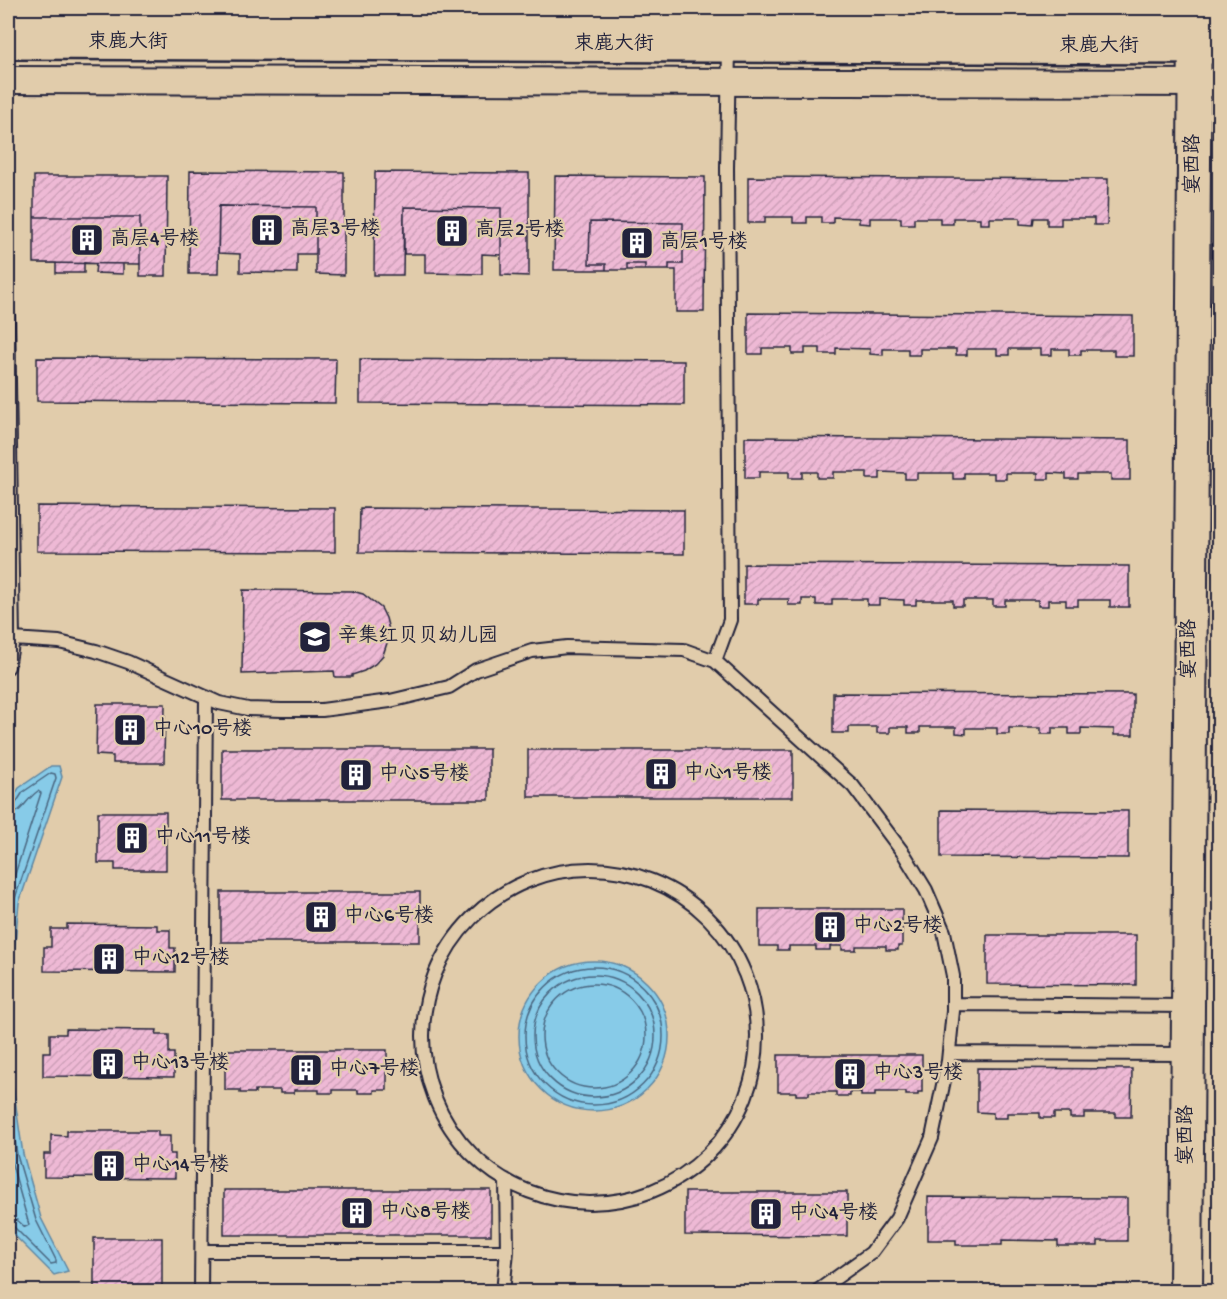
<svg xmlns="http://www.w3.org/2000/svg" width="1227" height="1299" font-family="'Gochi Hand','LXGW WenKai TC',sans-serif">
  <defs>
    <pattern id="building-hatch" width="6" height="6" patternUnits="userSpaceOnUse" patternTransform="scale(1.5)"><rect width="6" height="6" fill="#eeb9d5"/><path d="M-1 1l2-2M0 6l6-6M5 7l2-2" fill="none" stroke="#cc9fb8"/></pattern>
  </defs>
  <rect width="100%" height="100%" fill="#e1ccab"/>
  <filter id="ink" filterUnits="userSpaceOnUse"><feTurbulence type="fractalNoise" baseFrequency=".0167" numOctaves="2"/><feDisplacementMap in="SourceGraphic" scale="12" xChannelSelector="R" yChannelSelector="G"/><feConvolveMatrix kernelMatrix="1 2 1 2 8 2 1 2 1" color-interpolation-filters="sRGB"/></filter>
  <g filter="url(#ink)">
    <path fill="#87cbe8" stroke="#5f87a3" stroke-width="1.5" d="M51,766H59L62,777L19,903L11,983V1072L23,1154L41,1218L68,1271L54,1275L8,1229V805L19,788Z
      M519 1036a75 75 0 1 1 150 0a75 75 0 1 1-150 0Z"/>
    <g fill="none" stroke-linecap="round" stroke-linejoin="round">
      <path stroke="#4a6680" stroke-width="1.5" d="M8,807L14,806L23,792L51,773L55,774L56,778L14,901L8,962
        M8,815C23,813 25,800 38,791L41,793L8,896
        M525 1036a69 69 0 1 1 138 0a69 69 0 1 1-138 0Z
        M533 1036a61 61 0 1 1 122 0a61 61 0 1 1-122 0Z
        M542 1036a52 52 0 1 1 104 0a52 52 0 1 1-104 0Z
        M8,1087L17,1155L36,1220L56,1260V1263L51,1264L14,1227L8,1225
        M8,1141L10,1157L29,1225L25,1227L17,1220L8,1218"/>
    </g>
    <path fill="url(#building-hatch)" stroke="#22223b" stroke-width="1.5" d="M190,171L344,172V275L316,274V207L219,206L218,274H189Z
      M375,172L529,173V276L501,275V208L404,207L403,275H374Z
      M34,176H167L166,276H140V264L34,263Z
      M555,176L705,177L704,312H676V270H554Z
      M748,177L1108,179L1107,225H1094V218H1061V225H1047V218H1034L1033,225L1020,224V218H990V224H980V218H953V224H940V218H914V224H901V218H870V224L859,223V218L833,217V223H821V217H807V223H793V217H765V223H748Z
      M219,206L316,207V254H297V273L240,272V254L218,253Z
      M404,207L501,208V255L482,254V274L425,273V254H404Z
      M34,217H140V264H123V274L95,273L96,264L84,263V273H56V263H34Z
      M590,222L683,223V264H669V270H645V264H627V270H606V264H589Z
      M748,313L1133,316V356H1114V350H1081V355H1069V349H1052V355H1041V349H1009V355H997V349H967V355H956V349H920V355H908V349H883V355L870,354V349L836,348V354H820V348H805V354H792V348H762V354H748Z
      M37,358L336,359L335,403L37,401Z
      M360,359L684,361V405L360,403Z
      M745,437L1130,440V480H1111V474H1078V479H1066V474L1049,473V479H1038V473H1006V479H994V473H964V479H953V473H917V479H905V473L880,472V479H867V472H833V478H817V472H802V478H789V472H759V478H745Z
      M37,506L335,508V552L37,551Z
      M360,508L684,510V554L359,552Z
      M744,564L1129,566V607H1110V600H1078V606H1066V600H1048V606H1038V600H1005V606H993V600H963V606H953V600H916V605H904V600L879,599V605H867V599H832V605H816V599H802V605H788L789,599H758V604H744Z
      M243,590L352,591L363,594L381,608L386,618L389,630L387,643L383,655L375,664L364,671L352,675V677H335L334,671L242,674Z
      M833,693L1133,694V735H1114V729L1081,728V734H1069V728H1052V734H1041V728H1009V734H997V728H966V734L956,733V727H920V733H908V727H890V733H877V727H849V733H833Z
      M97,704H165L164,763H113V756L96,755Z
      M222,749H489V800H222Z
      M528,750H793V797H528Z
      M941,810L1128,811V858L941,857Z
      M98,812H166V870H115V863H98Z
      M221,892H420V942H221Z
      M759,909H902V946H898V950H886V946H856V950H842V946H830V950H816V946H789V950H777V946H759Z
      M67,924L157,925V930H170V948H175V972L44,971V947H51V929H67Z
      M987,935H1136V985L987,984Z
      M66,1029L157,1030L156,1035H169V1053H174V1077L43,1076V1052H50V1034H66Z
      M225,1050H387V1090H374V1093H358V1090H333V1093H319V1090H294V1093H280V1090H255V1093H240V1090H225Z
      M778,1055H922V1092H918V1095H906V1092H875V1096H861V1092H850V1096H836V1092H809V1095H796V1092H778Z
      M977,1068L1132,1069L1131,1117H1116V1113H1084V1118H1070V1113H1054V1118H1040V1113H1007V1118H993V1113L977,1112Z
      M67,1131H158V1136H170V1154H175V1178L44,1177V1154H51V1135L67,1136Z
      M224,1190H491V1235H224Z
      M685,1192H847V1236L685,1235Z
      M928,1197L1127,1198V1241H1098V1246H1058V1241L1002,1240V1245H956V1240H928Z
      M94,1238H162V1292H94Z"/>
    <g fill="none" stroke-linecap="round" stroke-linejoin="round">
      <defs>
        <path id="service" d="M8,316L13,639L8,667
          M13,639L59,642L96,651L128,662L219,703L248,709L282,710H322L390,701L449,687L476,670L532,651L567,647L684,650L715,661L853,786L904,854L926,890L944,932L953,976V1011L948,1061L932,1138L897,1218L871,1253L816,1292
          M715,661L730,620L727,168L729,46
          M423 1036a167 167 0 1 1 334 0a167 167 0 1 1-334 0Z
          M953,1004L1188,1006
          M949,1053L1188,1054
          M202,1251H507
          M201,1292L206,697
          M503,1292L507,1251L506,1180"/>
        <path id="minor" d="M8,80L1220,83"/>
        <path id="tertiary" d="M1186,1292L1195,20"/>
        <path id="secondary" d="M8,16L1220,21
          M8,42L1220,47"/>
      </defs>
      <use href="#service" stroke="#22223b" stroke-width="16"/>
      <use href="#minor" stroke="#22223b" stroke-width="30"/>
      <use href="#tertiary" stroke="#22223b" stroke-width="36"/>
      <use href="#secondary" stroke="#22223b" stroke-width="38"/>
      <use href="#service" stroke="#e1ccab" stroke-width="12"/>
      <use href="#minor" stroke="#e1ccab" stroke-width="26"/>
      <use href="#tertiary" stroke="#e1ccab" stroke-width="32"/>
      <use href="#secondary" stroke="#e1ccab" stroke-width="33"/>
    </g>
  </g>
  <defs>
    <symbol id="building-square" viewBox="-11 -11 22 22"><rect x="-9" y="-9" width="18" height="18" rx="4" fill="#22223b" stroke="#e1ccab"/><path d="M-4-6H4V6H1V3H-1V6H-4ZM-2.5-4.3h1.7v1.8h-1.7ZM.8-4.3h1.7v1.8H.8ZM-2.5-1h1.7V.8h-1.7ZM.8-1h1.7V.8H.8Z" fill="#fff"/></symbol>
    <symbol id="school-square" viewBox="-11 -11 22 22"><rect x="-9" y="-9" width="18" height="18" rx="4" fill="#22223b" stroke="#e1ccab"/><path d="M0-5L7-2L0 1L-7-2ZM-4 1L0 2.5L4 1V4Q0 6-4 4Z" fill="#fff"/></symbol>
  </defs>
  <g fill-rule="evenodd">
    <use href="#building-square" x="248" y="211" width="38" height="38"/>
    <use href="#building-square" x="433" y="212" width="38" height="38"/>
    <use href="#building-square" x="68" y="221" width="38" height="38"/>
    <use href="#building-square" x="618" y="224" width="38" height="38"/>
    <use href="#school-square" x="296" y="618" width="38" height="38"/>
    <use href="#building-square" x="111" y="711" width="38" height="38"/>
    <use href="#building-square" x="642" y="755" width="38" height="38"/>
    <use href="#building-square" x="337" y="756" width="38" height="38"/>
    <use href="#building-square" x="113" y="819" width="38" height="38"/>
    <use href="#building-square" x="302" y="898" width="38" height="38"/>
    <use href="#building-square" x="811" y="908" width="38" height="38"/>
    <use href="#building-square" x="90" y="940" width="38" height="38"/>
    <use href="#building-square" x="89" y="1045" width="38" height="38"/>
    <use href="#building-square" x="287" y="1051" width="38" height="38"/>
    <use href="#building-square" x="831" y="1055" width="38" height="38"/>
    <use href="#building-square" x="90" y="1147" width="38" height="38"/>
    <use href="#building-square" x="338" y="1194" width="38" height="38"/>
    <use href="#building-square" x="747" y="1195" width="38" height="38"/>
  </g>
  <g text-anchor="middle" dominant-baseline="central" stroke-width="4.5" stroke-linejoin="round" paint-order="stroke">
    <g font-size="20" fill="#22223b" stroke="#e1ccab">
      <text x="128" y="43">束鹿大街</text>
      <text x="614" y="45">束鹿大街</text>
      <text x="1099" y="47">束鹿大街</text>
      <text transform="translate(1194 164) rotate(-90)">宴西路</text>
      <text transform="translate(1190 649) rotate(-90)">宴西路</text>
      <text transform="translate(1187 1135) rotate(-90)">宴西路</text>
    </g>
    <g font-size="20" fill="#22223b" stroke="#e1ccab" text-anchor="start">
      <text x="290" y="230">高层3号楼</text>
      <text x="475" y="231">高层2号楼</text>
      <text x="110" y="240">高层4号楼</text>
      <text x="660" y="243">高层1号楼</text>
      <text x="338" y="637">辛集红贝贝幼儿园</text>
      <text x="153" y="730">中心10号楼</text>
      <text x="684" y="774">中心1号楼</text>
      <text x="379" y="775">中心5号楼</text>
      <text x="155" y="838">中心11号楼</text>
      <text x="344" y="917">中心6号楼</text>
      <text x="853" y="927">中心2号楼</text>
      <text x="132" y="959">中心12号楼</text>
      <text x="131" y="1064">中心13号楼</text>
      <text x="329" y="1070">中心7号楼</text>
      <text x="873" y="1074">中心3号楼</text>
      <text x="132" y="1166">中心14号楼</text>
      <text x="380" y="1213">中心8号楼</text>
      <text x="789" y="1214">中心4号楼</text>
    </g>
  </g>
  <rect width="1227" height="1299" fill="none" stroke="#e1ccab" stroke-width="30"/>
  <rect x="15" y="15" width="1197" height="1269" fill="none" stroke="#22223b" stroke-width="2" filter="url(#ink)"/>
</svg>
